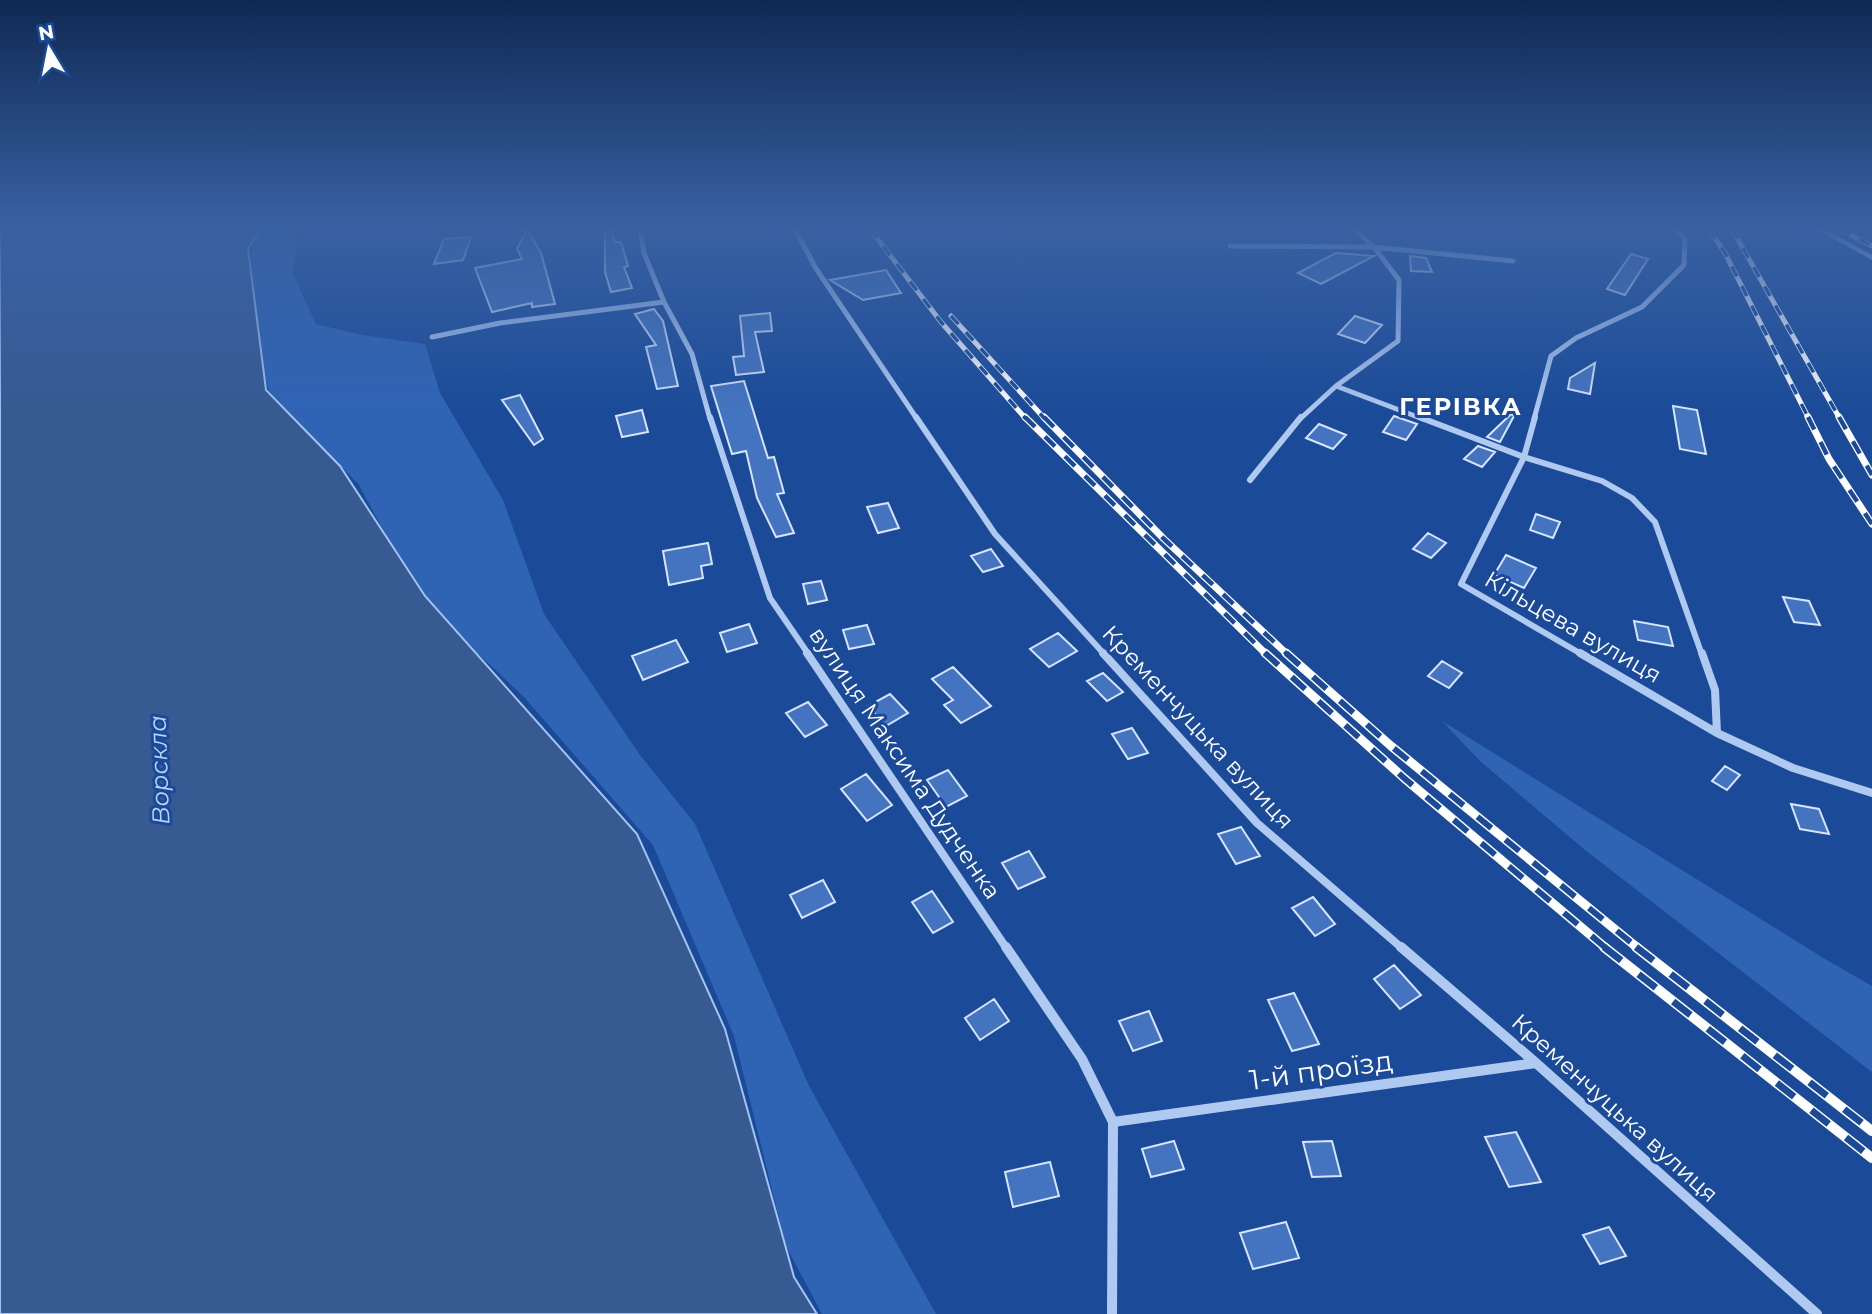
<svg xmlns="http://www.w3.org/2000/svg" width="1872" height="1314" font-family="Montserrat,sans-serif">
  <rect width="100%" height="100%" fill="#1b4b98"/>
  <path fill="#2f64b5" d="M259,229H298L293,274L316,324L362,335L425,344L440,393L503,500L544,614L640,755L695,824L809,1086L936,1314H822L786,1246L734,1036L653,845L524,697L420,599L359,485L269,391L247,319L252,250Z
    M1442,721L1825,959L1872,986V1072L1585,850L1480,761Z"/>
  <path fill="#375a92" stroke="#a3c3f2" stroke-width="2" d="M0,229H261L248,249L266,390L340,466L425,596L637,834L725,1029L794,1277L817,1314H0Z"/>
  <path fill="#4474bf" stroke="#d6e5fb" stroke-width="2" d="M527,229L541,253L555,304L532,307V303L492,312L475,268L522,259L517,249Z
    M605,229H611L615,242H621L628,266L624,267L632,288L611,292L605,272Z
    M471,237L463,260L434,264L444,239Z
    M1336,253L1374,256L1321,284L1298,273Z
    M1631,254L1648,259L1625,295L1607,289Z
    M1410,256L1426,258L1432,272L1411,271Z
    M886,270L901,293L863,300L830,280Z
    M654,309L663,321L678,386L657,389L646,347L656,345L635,314Z
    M770,313L772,331L755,332L764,372L736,375L733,357L744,356L740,316Z
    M1355,316L1382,325L1365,343L1338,334Z
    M1595,363L1590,394L1568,389L1570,378Z
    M744,381L768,458L774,457L784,493L777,494L794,533L776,537L757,498L746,451L732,454L711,386Z
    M520,395L543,439L534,445L502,400Z
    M1673,406L1697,410L1706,454L1680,449Z
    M642,410L648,432L622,437L616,416Z
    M1511,414L1514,416L1500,442L1487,437Z
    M1394,416L1417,424L1406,440L1383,432Z
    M1319,424L1346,435L1333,449L1306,438Z
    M1478,446L1495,452L1482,467L1464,459Z
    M888,503L899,528L878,533L867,507Z
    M1536,514L1560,522L1553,538L1530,530Z
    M1428,533L1446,543L1431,558L1413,549Z
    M708,543L712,564L701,566L703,578L669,585L663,551Z
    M991,549L1003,566L983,572L971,556Z
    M1506,555L1536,568L1524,588L1494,575Z
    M821,581L827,600L808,604L803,584Z
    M1783,597L1809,601L1820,625L1794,622Z
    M1634,621L1668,627L1673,646L1638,640Z
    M749,624L757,643L727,652L720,633Z
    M867,625L874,644L849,649L843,630Z
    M1058,633L1077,651L1049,667L1030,649Z
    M676,640L688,662L643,680L632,656Z
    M1442,661L1462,673L1449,688L1428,676Z
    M953,667L991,706L961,723L944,705L953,700L932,679Z
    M1103,673L1123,692L1107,701L1087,681Z
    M890,694L908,713L886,726L868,706Z
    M808,702L827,725L805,737L786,713Z
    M1132,728L1148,753L1128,759L1112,734Z
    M1725,766L1740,775L1727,790L1712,781Z
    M948,770L967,796L946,807L927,780Z
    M866,774L892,805L867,821L841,789Z
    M1791,804L1819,809L1829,834L1800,829Z
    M1241,827L1260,856L1236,864L1218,834Z
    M1029,851L1045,877L1018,889L1002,863Z
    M823,880L835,902L802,918L790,895Z
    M932,891L953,922L933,933L912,902Z
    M1313,897L1335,924L1315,936L1292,908Z
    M1394,965L1421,995L1400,1009L1374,979Z
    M1294,993L1319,1044L1292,1051L1268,1000Z
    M994,999L1009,1021L980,1040L965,1018Z
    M1149,1011L1162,1041L1133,1051L1119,1021Z
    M1516,1132L1541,1182L1509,1187L1485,1137Z
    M1174,1141L1184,1169L1151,1177L1142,1149Z
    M1332,1141L1341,1176L1312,1177L1303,1142Z
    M1050,1162L1059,1196L1013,1207L1005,1172Z
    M1286,1222L1299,1258L1253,1269L1240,1233Z
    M1609,1227L1626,1256L1600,1264L1583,1235Z"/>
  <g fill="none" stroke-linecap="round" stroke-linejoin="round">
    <path stroke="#afc9f0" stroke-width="5" d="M640,229L644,253L664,302L692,354L710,419
      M795,229L815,267L917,419
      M1230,246L1374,247L1513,261
      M432,337L500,323L664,302
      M1336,386L1423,419
      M1300,419L1336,386L1398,341L1399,280L1374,247L1354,229
      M1534,419L1551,356L1576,338L1642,307L1684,265L1685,239L1677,229"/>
    <path stroke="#afc9f0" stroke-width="6" d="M710,417L770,598L809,655
      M916,417L995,534L1105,655
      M1419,417L1524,457L1602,481L1632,498L1655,522L1702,655
      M1535,417L1524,457L1461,584L1583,655
      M1250,480L1301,417"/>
    <path stroke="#afc9f0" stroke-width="8" d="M807,653L1007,949
      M1103,653L1257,823L1403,949
      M1580,653L1717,733L1793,768L1872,793
      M1702,653L1715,690L1717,733"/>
    <path stroke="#afc9f0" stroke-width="10" d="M1006,947L1082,1059L1113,1122L1112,1314
      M1401,947L1536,1063L1817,1314
      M1113,1122L1536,1063"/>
    <path fill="#afc9f0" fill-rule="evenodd" d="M1816,229H1825L1872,255V260Z"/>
    <defs>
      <path id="rail-far3" d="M870,229L941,322L1026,419
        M1709,229L1725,253L1809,419
        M1732,229L1840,419
        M1840,229L1872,246
        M951,316L1045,419"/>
      <path id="rail-far2" d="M1025,417L1267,655
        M1044,417L1164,539L1288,655
        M1808,417L1829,459L1872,524
        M1839,417L1872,475"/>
      <path id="rail-far1" d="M1265,653L1404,778L1607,949
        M1286,653L1391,746L1639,949"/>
      <path id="rail" d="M1604,947L1872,1158
        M1636,947L1872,1131"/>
    </defs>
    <use href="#rail-far3" stroke="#fff" stroke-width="5"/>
    <use href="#rail-far2" stroke="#fff" stroke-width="7"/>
    <use href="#rail-far1" stroke="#fff" stroke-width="9"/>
    <use href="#rail" stroke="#fff" stroke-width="10"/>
    <use href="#rail-far3" stroke="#1b4b98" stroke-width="3.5" stroke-dasharray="11" stroke-linecap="butt"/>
    <use href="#rail-far2" stroke="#1b4b98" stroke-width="4.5" stroke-dasharray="14" stroke-linecap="butt"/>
    <use href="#rail-far1" stroke="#1b4b98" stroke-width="6" stroke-dasharray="18" stroke-linecap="butt"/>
    <use href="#rail" stroke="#1b4b98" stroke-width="7" stroke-dasharray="22" stroke-linecap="butt"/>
  </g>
  <linearGradient id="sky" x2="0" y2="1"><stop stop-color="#0f2954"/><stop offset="0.55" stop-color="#3961a2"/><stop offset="1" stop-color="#3961a2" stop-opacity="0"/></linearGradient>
  <rect width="1872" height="413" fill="url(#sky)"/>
  <g text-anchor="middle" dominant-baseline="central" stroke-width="6" stroke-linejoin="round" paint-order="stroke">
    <g font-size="23" fill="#fff" stroke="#1b4b98">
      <text transform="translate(1573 627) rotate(30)">Кільцева вулиця</text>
      <text transform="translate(1198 727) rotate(47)">Кременчуцька вулиця</text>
      <text transform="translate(905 763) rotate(56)">вулиця Максима Дудченка</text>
      <text transform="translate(1615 1108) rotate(42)">Кременчуцька вулиця</text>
    </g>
    <g font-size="24" font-weight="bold" letter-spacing="2" fill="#fff" stroke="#1b4b98">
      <text x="1461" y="406">ГЕРІВКА</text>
    </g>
    <g font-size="24" font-style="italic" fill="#bcd4f7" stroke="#1b4b98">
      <text transform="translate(159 770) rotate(-92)">Ворскла</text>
    </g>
    <g font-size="28" fill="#fff" stroke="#1b4b98">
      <text transform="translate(1321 1070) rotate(-8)">1-й проїзд</text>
    </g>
  </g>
  <g transform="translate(49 49) rotate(350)" stroke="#1b4b98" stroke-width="5" paint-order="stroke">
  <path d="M0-5L12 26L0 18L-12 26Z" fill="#ffffff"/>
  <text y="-10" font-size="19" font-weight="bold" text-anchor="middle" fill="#ffffff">N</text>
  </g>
</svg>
